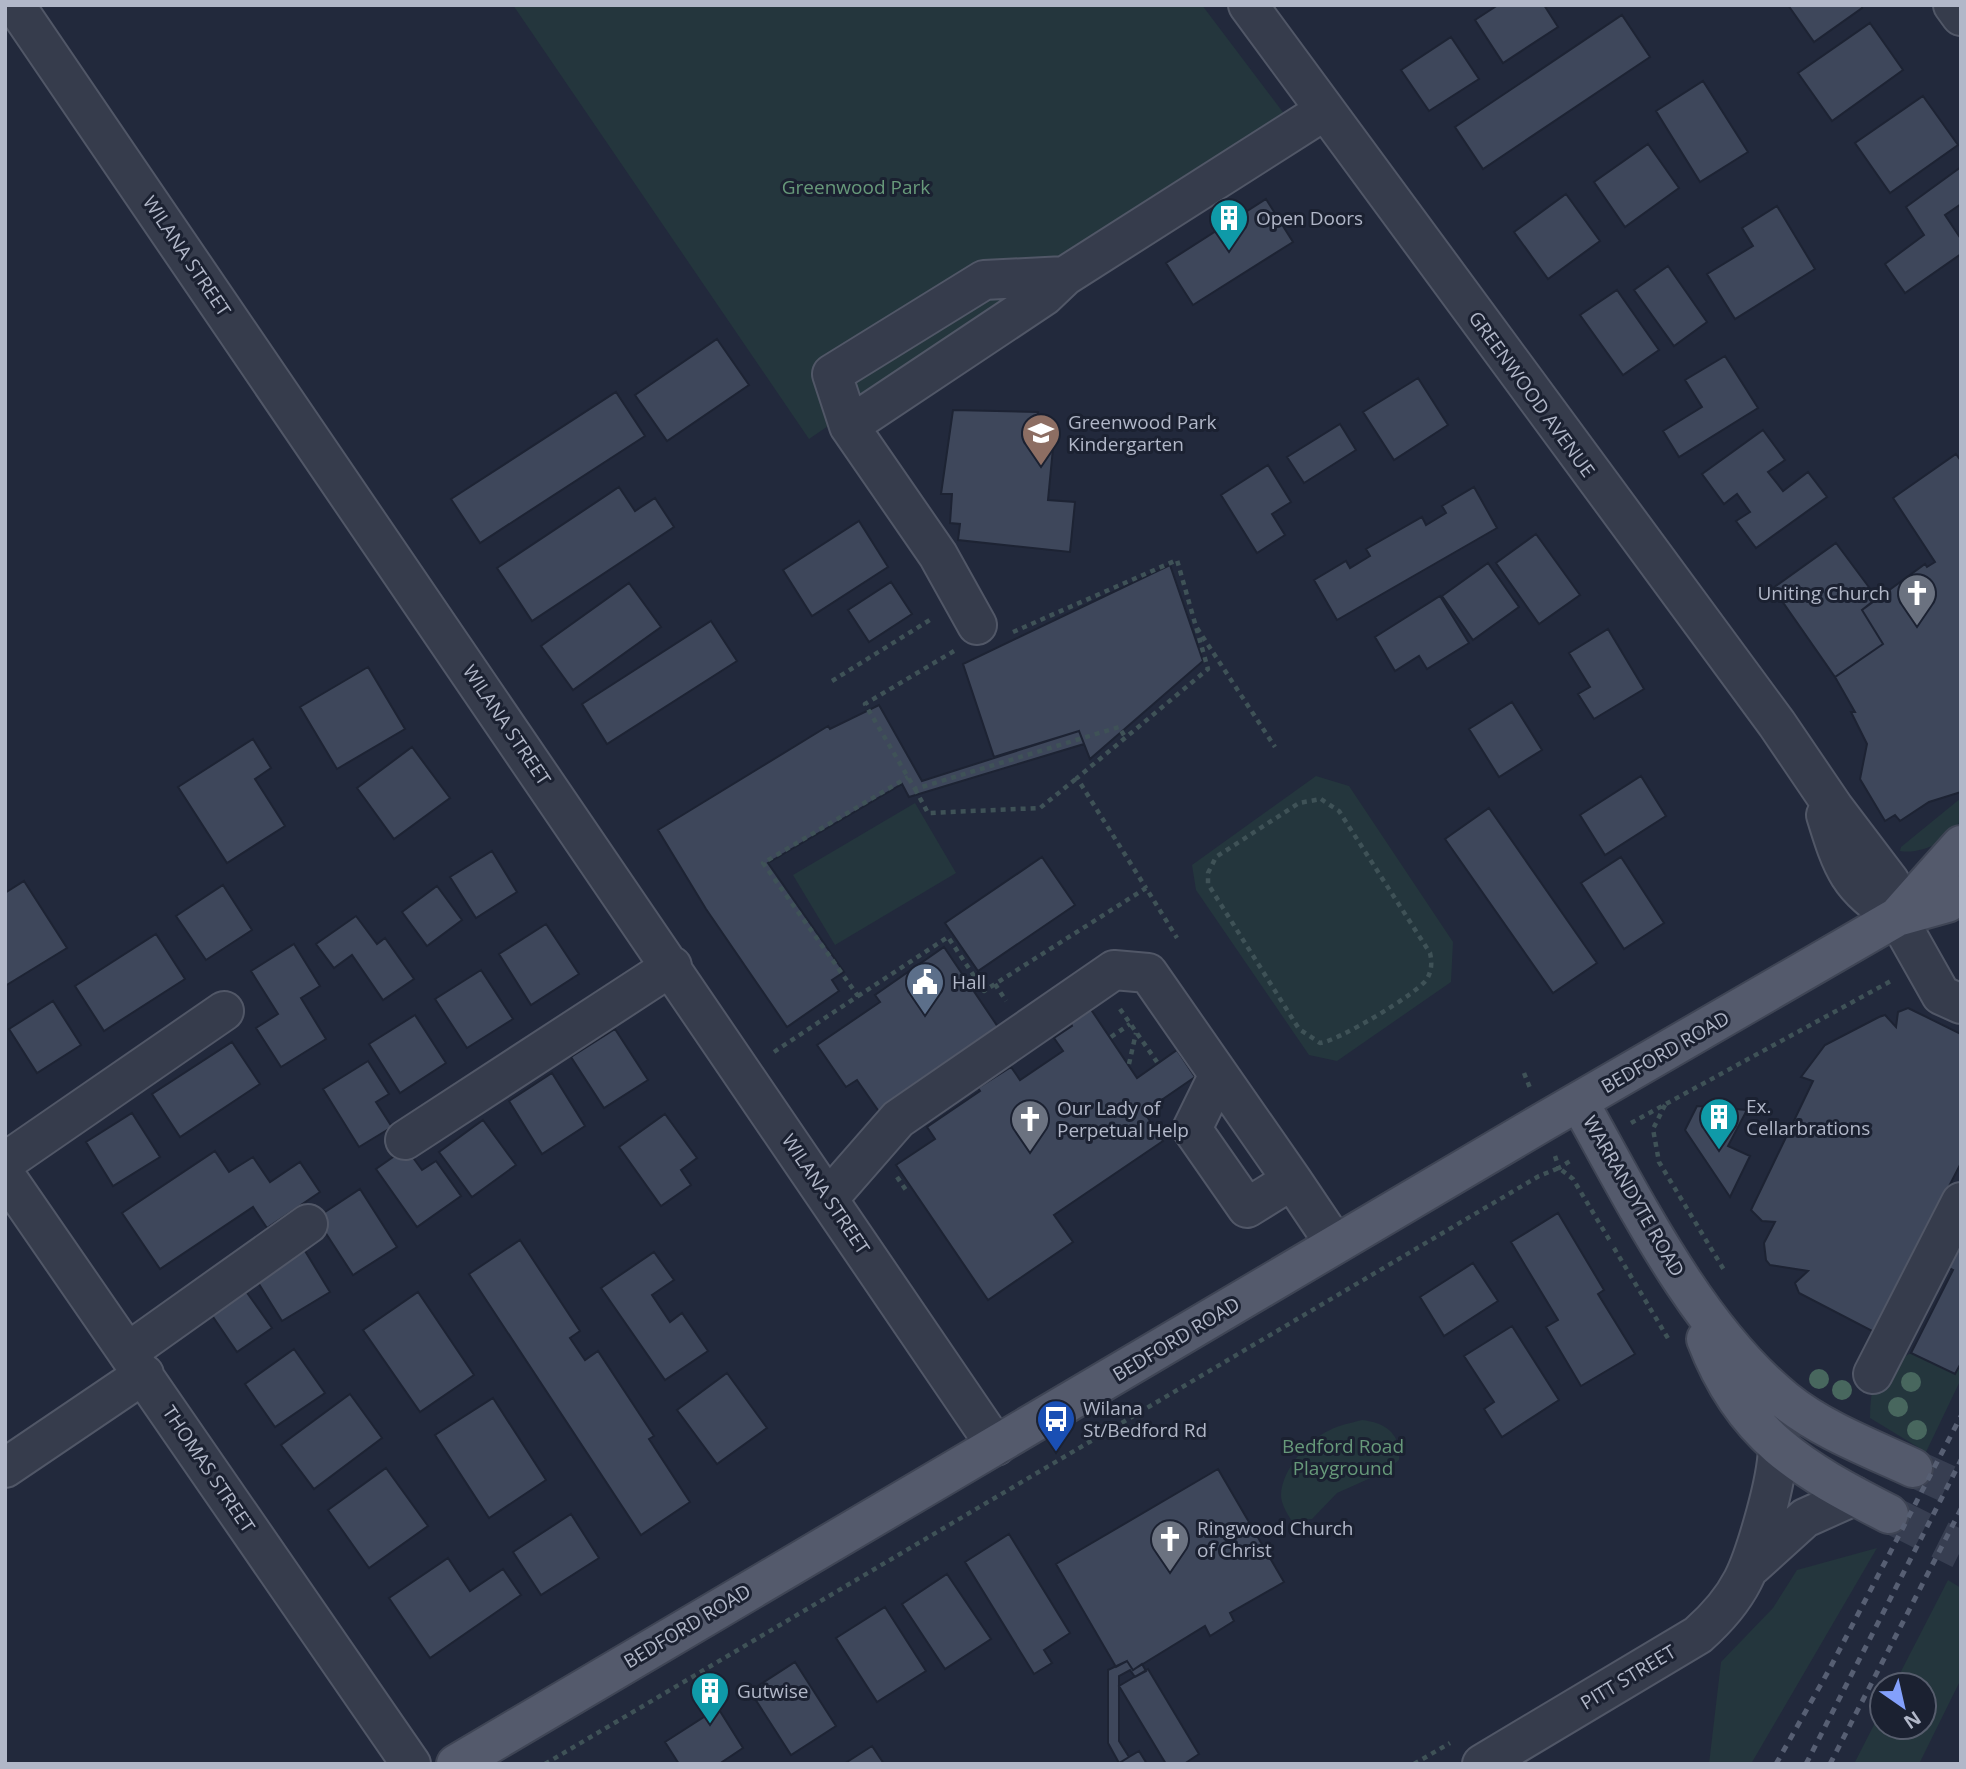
<svg xmlns="http://www.w3.org/2000/svg" width="1966" height="1769" font-family="'Open Sans',sans-serif">
  <rect width="100%" height="100%" fill="#22293c"/>
  <path fill="#24363d" d="M513,5H1202L1285,115L809,439Z
    M1316,776L1349,786L1453,942L1451,982L1337,1061L1309,1055L1196,890L1192,865Z
    M1961,798C1961,804 1962,810 1961,816C1957,839 1921,855 1900,851L1901,847Z
    M915,803L956,873L835,945L793,875Z
    M1911,1353L1955,1374L1961,1363V1379L1926,1452L1870,1418C1871,1379 1875,1372 1911,1353Z
    M1362,1420C1387,1423 1401,1434 1399,1460L1384,1472L1337,1493L1312,1519L1291,1520C1287,1513 1281,1504 1281,1495C1282,1469 1308,1440 1330,1430C1339,1425 1351,1423 1362,1420Z
    M1877,1548L1751,1764H1709L1721,1662L1773,1608L1797,1570Z
    M1948,1580L1961,1588V1679L1919,1764H1854L1882,1709V1727H1924V1685H1894Z"/>
  <path fill="#3e475b" stroke="#1d2333" stroke-width="2" d="M1498,5H1544L1558,27L1503,63L1475,20Z
    M1788,5H1861L1862,8L1814,42Z
    M1622,15L1650,57L1483,169L1455,127Z
    M1870,23L1903,70L1832,121L1798,73Z
    M1451,37L1479,79L1429,111L1401,70Z
    M1703,81L1748,152L1700,182L1656,111Z
    M1923,96L1958,145L1890,193L1855,143Z
    M1648,144L1679,188L1625,227L1594,182Z
    M1961,167V204L1945,215L1961,239V254L1905,293L1885,264L1924,235L1906,207Z
    M1566,194L1600,241L1548,279L1514,232Z
    M1266,199L1293,242L1193,305L1166,263Z
    M1777,206L1815,269L1735,319L1707,274L1753,246L1742,228Z
    M1668,266L1707,322L1674,346L1634,290Z
    M1617,290L1659,350L1623,375L1580,315Z
    M717,339L749,385L667,441L635,395Z
    M1725,356L1758,408L1679,457L1663,431L1702,407L1685,380Z
    M1418,378L1448,425L1394,460L1363,412Z
    M616,392L645,436L480,543L451,499Z
    M953,410L1038,412L1035,447L1053,448L1048,500L1075,502L1070,552L958,540L960,524L950,523L952,494H941Z
    M1340,424L1356,450L1304,483L1287,457Z
    M1763,430L1785,460L1768,472L1783,491L1808,472L1827,497L1756,548L1736,521L1750,512L1737,494L1724,504L1702,474Z
    M1956,454L1961,461V792L1929,802L1900,821L1895,815L1885,821L1860,779L1867,744L1851,712H1855L1835,677L1883,644L1862,610L1925,564L1927,567L1935,562L1893,498Z
    M1268,465L1291,502L1272,514L1285,535L1257,553L1221,495Z
    M619,487L635,511L655,498L674,527L532,621L497,568Z
    M1474,487L1497,528L1337,620L1314,580L1346,561L1350,568L1370,556L1366,549L1422,517L1426,525L1446,513L1442,506Z
    M859,521L888,567L812,616L783,570Z
    M1536,534L1580,595L1539,624L1496,563Z
    M1836,543L1877,598L1862,610L1883,644L1835,677L1773,588Z
    M1488,563L1519,607L1473,640L1442,596Z
    M1170,565L1203,661L1090,759L1079,731L994,757L963,664Z
    M891,582L912,614L869,642L848,610Z
    M629,583L661,627L573,690L541,646Z
    M1440,596L1469,643L1427,669L1419,656L1395,671L1375,637Z
    M711,621L737,661L607,744L582,704Z
    M1608,629L1644,689L1594,719L1578,694L1590,687L1569,653Z
    M368,667L405,729L337,769L300,707Z
    M1512,702L1542,750L1499,777L1469,729Z
    M879,705L922,781L1079,731L1084,744L909,797L902,784L768,863L844,972L832,980L839,991L787,1027L706,909L658,830L828,726L830,729Z
    M253,739L271,768L255,779L285,826L227,863L178,787Z
    M412,747L450,798L394,839L357,788Z
    M1641,776L1666,816L1605,855L1580,815Z
    M1489,808L1597,963L1553,993L1445,839Z
    M492,851L517,892L476,918L450,877Z
    M1042,857L1075,905L978,971L945,923Z
    M1621,857L1664,923L1624,949L1581,883Z
    M24,881L67,948L5,986V893Z
    M223,885L252,930L206,960L176,916Z
    M437,886L462,920L427,946L402,912Z
    M356,916L377,944L385,938L414,979L383,1000L352,955L334,968L316,944Z
    M546,924L579,974L531,1005L499,954Z
    M156,934L185,979L104,1031L75,986Z
    M294,944L320,986L301,998L326,1039L281,1067L256,1028L278,1014L251,971Z
    M944,947L1000,1030L880,1113L857,1080L846,1087L817,1045L880,1002L875,995Z
    M481,970L513,1019L467,1048L435,999Z
    M53,1001L81,1045L37,1073L9,1029Z
    M1090,1008L1137,1078L1177,1050L1195,1077L1144,1112L1163,1141L1054,1215L1073,1242L988,1300L896,1165L935,1139L927,1127L980,1091L978,1088L1011,1067L1020,1080L1063,1051L1054,1038L1072,1026L1070,1022Z
    M1908,1008L1961,1034V1163L1874,1332L1799,1293L1795,1283L1808,1271L1770,1265L1766,1260L1764,1243L1775,1222L1762,1221L1751,1210L1813,1081L1801,1077L1825,1045L1879,1017L1885,1015L1896,1027L1898,1012Z
    M415,1015L446,1063L400,1093L369,1044Z
    M615,1029L648,1080L604,1108L571,1057Z
    M232,1042L260,1084L180,1137L152,1094Z
    M368,1061L389,1094L376,1102L392,1127L359,1147L323,1089Z
    M552,1073L585,1126L542,1154L509,1101Z
    M1697,1106L1747,1110L1728,1146L1750,1156L1730,1197L1685,1130Z
    M132,1113L160,1157L113,1186L86,1142Z
    M665,1114L697,1158L681,1170L691,1185L661,1206L619,1147Z
    M483,1120L516,1165L472,1197L439,1152Z
    M406,1148L422,1170L436,1161L461,1196L417,1227L376,1169Z
    M215,1151L229,1172L253,1157L270,1182L300,1162L320,1192L267,1228L253,1207L160,1269L122,1213Z
    M360,1189L397,1247L353,1275L316,1218Z
    M1558,1213L1604,1290L1598,1294L1635,1354L1581,1386L1546,1327L1558,1320L1511,1242Z
    M520,1240L580,1331L570,1338L585,1360L598,1351L654,1436L649,1439L690,1502L641,1535L469,1274Z
    M1961,1243V1363L1955,1374L1911,1353L1953,1270L1949,1268Z
    M302,1246L330,1292L282,1321L254,1276Z
    M654,1252L674,1280L652,1295L670,1322L682,1313L708,1351L665,1380L601,1288Z
    M1473,1263L1498,1301L1444,1336L1420,1297Z
    M243,1287L272,1328L237,1352L209,1311Z
    M418,1292L474,1375L420,1412L363,1330Z
    M1512,1326L1559,1400L1502,1437L1484,1409L1494,1402L1464,1356Z
    M294,1349L325,1393L275,1427L245,1384Z
    M727,1373L767,1428L717,1464L677,1410Z
    M350,1394L382,1438L314,1489L281,1445Z
    M493,1398L546,1480L489,1518L435,1435Z
    M386,1468L428,1526L369,1568L328,1510Z
    M1218,1469L1284,1582L1230,1613L1234,1621L1210,1636L1205,1626L1133,1670L1127,1661L1116,1667L1056,1564Z
    M571,1514L599,1558L541,1595L513,1552Z
    M1009,1534L1070,1633L1044,1650L1052,1663L1034,1674L965,1562Z
    M448,1558L470,1591L503,1569L521,1595L430,1658L389,1598Z
    M947,1574L991,1639L945,1669L902,1604Z
    M885,1607L926,1671L877,1702L836,1638Z
    M1127,1661L1133,1670L1142,1664L1146,1671L1135,1677L1130,1670L1119,1676V1741L1129,1757L1119,1763L1108,1743V1670Z
    M795,1662L836,1726L791,1755L750,1691Z
    M1148,1669L1199,1754L1184,1764H1166L1119,1686Z
    M718,1708L743,1748L719,1764H679L665,1742Z
    M872,1746L884,1764H844Z
    M1139,1751L1147,1764H1118L1129,1757Z"/>
  <g fill="none" stroke-linecap="round" stroke-linejoin="round">
    <path stroke="#373e51" stroke-width="38" stroke-dasharray="38 19" stroke-linecap="butt" d="M1913,1468L1961,1490
      M1889,1514L1961,1550"/>
    <defs>
      <path id="minor" d="M15,5L996,1446
        M1248,5L1777,724L1834,808L1890,882L1897,917L1941,995L1961,1004
        M1953,5L1961,16
        M849,426L1044,296L1065,276L1324,111
        M977,625L938,555L849,426L832,374L984,280L1065,276
        M1826,815C1842,867 1849,889 1897,917
        M405,1140L672,966
        M5,1162L224,1011
        M5,1175L411,1764
        M1292,1180L1335,1244
        M829,1198L898,1119L1114,970L1148,973L1292,1180L1247,1208L1192,1129L1218,1076
        M128,1352L308,1224
        M1873,1374L1961,1202
        M5,1468L144,1374
        M1752,1566L1805,1518L1854,1496
        M1482,1764L1698,1635C1742,1596 1751,1568 1766,1513C1772,1491 1777,1471 1778,1449"/>
      <path id="major" d="M1897,917L1961,845
        M1579,1102C1634,1200 1697,1329 1785,1400C1822,1430 1870,1448 1913,1468
        M1706,1339C1743,1436 1801,1469 1889,1514
        M456,1764L1543,1122L1897,917L1947,903L1961,895"/>
    </defs>
    <use href="#minor" stroke="#515767" stroke-width="42"/>
    <use href="#major" stroke="#3f4555" stroke-width="42"/>
    <path stroke="#3f5257" stroke-width="4.5" stroke-dasharray="5 5" stroke-linecap="butt" d="M1197,628L1275,747
      M1013,632L1177,560L1208,669L1077,778L1146,888
      M954,651L865,704L915,789L1119,727L1125,737
      M832,681L933,618
      M915,789L928,813L1040,808L1077,778
      M1321,799L1339,811L1430,953C1432,962 1432,970 1427,979C1417,994 1338,1041 1320,1043L1299,1029L1208,884V873L1216,857L1299,803Z
      M995,984L1006,1001
      M858,996L948,937L984,991L1146,888L1177,938
      M1120,1009L1157,1062
      M1111,1037L1130,1024
      M774,1052L858,996L763,863L908,777
      M1129,1064L1136,1033
      M1524,1073L1530,1088
      M1665,1105L1653,1129L1659,1162L1724,1270
      M1631,1123L1891,981
      M1555,1156L1559,1168L1570,1161
      M897,1177L908,1193
      M1614,1248L1669,1340
      M545,1764L1539,1176L1559,1168L1573,1179L1610,1241
      M1414,1764L1450,1743"/>
    <use href="#minor" stroke="#363c4c" stroke-width="38"/>
    <use href="#major" stroke="#545a6c" stroke-width="38"/>
    <path stroke="#575f73" stroke-width="5" stroke-dasharray="7 7" stroke-linecap="butt" d="M1776,1764L1829,1670L1961,1416
      M1806,1764L1961,1460
      M1830,1764L1961,1509"/>
  </g>
  <g fill="#48675e">
    <circle cx="1819" cy="1379" r="10"/>
    <circle cx="1911" cy="1382" r="10"/>
    <circle cx="1842" cy="1390" r="10"/>
    <circle cx="1898" cy="1407" r="10"/>
    <circle cx="1917" cy="1430" r="10"/>
  </g>
  <defs>
    <symbol id="building-pin" viewBox="-11 -11 22 30"><path d="M0 17L-7.5 6A9.5 9.5 0 1 1 7.5 6Z" fill="#0f9aa8" stroke="#1b2131"/><path d="M-4-6H4V6H1V3H-1V6H-4ZM-2.5-4.3h1.7v1.8h-1.7ZM.8-4.3h1.7v1.8H.8ZM-2.5-1h1.7V.8h-1.7ZM.8-1h1.7V.8H.8Z" fill="#fff"/></symbol>
    <symbol id="school-pin" viewBox="-11 -11 22 30"><path d="M0 17L-7.5 6A9.5 9.5 0 1 1 7.5 6Z" fill="#8d6e63" stroke="#1b2131"/><path d="M0-5L7-2L0 1L-7-2ZM-4 1L0 2.5L4 1V4Q0 6-4 4Z" fill="#fff"/></symbol>
    <symbol id="church-pin" viewBox="-11 -11 22 30"><path d="M0 17L-7.5 6A9.5 9.5 0 1 1 7.5 6Z" fill="#6b7280" stroke="#1b2131"/><path d="M-1.2-6h2.4v3.5h3.3v2.4h-3.3V6h-2.4V-.1h-3.3v-2.4h3.3Z" fill="#fff"/></symbol>
    <symbol id="civic-pin" viewBox="-11 -11 22 30"><path d="M0 17L-7.5 6A9.5 9.5 0 1 1 7.5 6Z" fill="#5c6f8a" stroke="#1b2131"/><path d="M-.6-6.5H3V-4.5H.6V-3L4-1V1h2V6H-6V1h2V-1L-.6-3ZM-1.2 2.5V6h2.4V2.5Z" fill="#fff"/></symbol>
    <symbol id="bus-pin" viewBox="-11 -11 22 30"><path d="M0 17L-7.5 6A9.5 9.5 0 1 1 7.5 6Z" fill="#1a4fb4" stroke="#1b2131"/><path d="M-5-6H5V4H4V6H2V4H-2V6H-4V4H-5ZM-3.5-4V0h7V-4ZM-3.5 1.2v1.5H-2V1.2ZM2 1.2v1.5H3.5V1.2Z" fill="#fff"/></symbol>
  </defs>
  <g fill-rule="evenodd">
    <use href="#building-pin" x="1207" y="196" width="44" height="60"/>
    <use href="#school-pin" x="1019" y="411" width="44" height="60"/>
    <use href="#church-pin" x="1895" y="571" width="44" height="60"/>
    <use href="#civic-pin" x="903" y="960" width="44" height="60"/>
    <use href="#building-pin" x="1697" y="1095" width="44" height="60"/>
    <use href="#church-pin" x="1008" y="1097" width="44" height="60"/>
    <use href="#bus-pin" x="1034" y="1397" width="44" height="60"/>
    <use href="#church-pin" x="1148" y="1517" width="44" height="60"/>
    <use href="#building-pin" x="688" y="1669" width="44" height="60"/>
  </g>
  <g text-anchor="middle" dominant-baseline="central" stroke-width="6" stroke-linejoin="round" paint-order="stroke">
    <g font-size="19" fill="#67997a" stroke="#1b2131">
      <text x="856" y="187">Greenwood Park</text>
      <text x="1343" y="1446">Bedford Road<tspan x="1343" dy="22">Playground</tspan></text>
    </g>
    <g font-size="19" fill="#b1b7c8" stroke="#1b2131" text-anchor="start">
      <text x="1256" y="218">Open Doors</text>
      <text x="1068" y="422">Greenwood Park<tspan x="1068" dy="22">Kindergarten</tspan></text>
      <text x="1890" y="593" text-anchor="end">Uniting Church</text>
      <text x="952" y="982">Hall</text>
      <text x="1746" y="1106">Ex.<tspan x="1746" dy="22">Cellarbrations</tspan></text>
      <text x="1057" y="1108">Our Lady of<tspan x="1057" dy="22">Perpetual Help</tspan></text>
      <text x="1083" y="1408">Wilana<tspan x="1083" dy="22">St/Bedford Rd</tspan></text>
      <text x="1197" y="1528">Ringwood Church<tspan x="1197" dy="22">of Christ</tspan></text>
      <text x="737" y="1691">Gutwise</text>
    </g>
    <g font-size="19" fill="#b1b7c8" stroke="#1b2131">
      <text transform="translate(187 256) rotate(56)">WILANA STREET</text>
      <text transform="translate(1532 394) rotate(54)">GREENWOOD AVENUE</text>
      <text transform="translate(507 725) rotate(56)">WILANA STREET</text>
      <text transform="translate(1665 1052) rotate(-30)">BEDFORD ROAD</text>
      <text transform="translate(826 1194) rotate(56)">WILANA STREET</text>
      <text transform="translate(1634 1196) rotate(60)">WARRANDYTE ROAD</text>
      <text transform="translate(1176 1339) rotate(-31)">BEDFORD ROAD</text>
      <text transform="translate(209 1469) rotate(56)">THOMAS STREET</text>
      <text transform="translate(687 1626) rotate(-31)">BEDFORD ROAD</text>
      <text transform="translate(1628 1677) rotate(-31)">PITT STREET</text>
    </g>
  </g>
  <rect width="1966" height="1769" fill="none" stroke="#b1b7c8" stroke-width="14"/>
  <g transform="translate(1903 1706) rotate(146)"><circle r="33" fill="#1b2131" stroke="#575d6d" stroke-width="2"/>
  <path d="M0-5L12 26L0 18L-12 26Z" fill="#83a0fb"/>
  <text y="-10" font-size="19" font-weight="bold" text-anchor="middle" fill="#b1b7c8">N</text>
  </g>
</svg>
